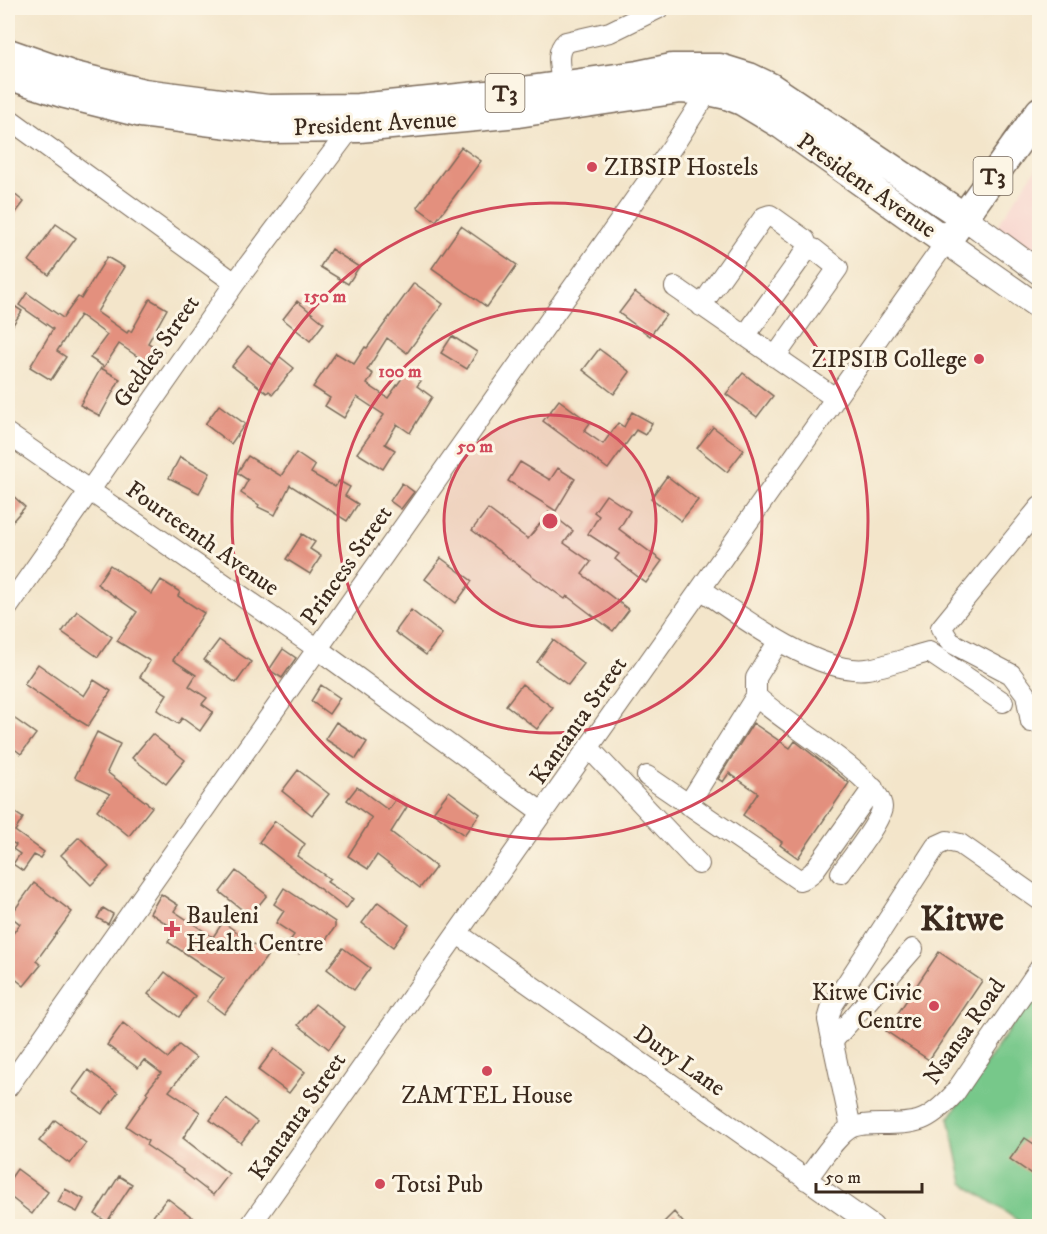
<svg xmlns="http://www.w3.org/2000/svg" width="1047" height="1234" font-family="'IM FELL DW Pica',serif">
<rect width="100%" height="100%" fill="#fcf5e5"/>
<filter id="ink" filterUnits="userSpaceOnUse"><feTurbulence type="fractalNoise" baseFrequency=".0167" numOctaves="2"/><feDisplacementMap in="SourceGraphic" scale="12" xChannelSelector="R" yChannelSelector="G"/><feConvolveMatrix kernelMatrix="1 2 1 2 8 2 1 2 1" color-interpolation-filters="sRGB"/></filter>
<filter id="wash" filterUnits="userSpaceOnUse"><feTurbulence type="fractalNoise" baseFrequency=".008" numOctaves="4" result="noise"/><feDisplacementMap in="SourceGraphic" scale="24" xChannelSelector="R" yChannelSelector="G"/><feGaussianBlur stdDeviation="1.35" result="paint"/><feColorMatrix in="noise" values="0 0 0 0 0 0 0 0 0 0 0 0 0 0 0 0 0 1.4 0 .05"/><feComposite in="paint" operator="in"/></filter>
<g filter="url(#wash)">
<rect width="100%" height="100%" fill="#f3e5ca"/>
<path fill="#f7d0cb" d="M1039,164V259L995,229Z"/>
<path fill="#77c88a" stroke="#597954" stroke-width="1.5" d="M1039,986V1226H1026L963,1183L949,1118Z"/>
<g id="blocks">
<path fill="#e3907e" d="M461,147L481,161L436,221L417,207Z
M8,189L24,202L8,223Z
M56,224L76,238L49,275L29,261Z
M461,226L517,265L487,307L432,268Z
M331,249L359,267L348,284L320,267Z
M107,257L124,267L97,312L127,333L129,330L131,332L150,299L167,309L148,343L163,352L153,367L119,344L104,367L90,358L107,335L80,315L57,351L66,357L51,380L30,367L53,329L19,305L27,293L63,318L78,297L81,299Z
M414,283L443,304L407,353L387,338L367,370L373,374L367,384L388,398L407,371L421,381L417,386L432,397L410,433L397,424L385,444L395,450L383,469L357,453L384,415L357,397L344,418L325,406L330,398L313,387L336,353L354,364L365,347L367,348Z
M635,292L666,315L650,336L619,313Z
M297,301L324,323L310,341L283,319Z
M8,302L22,311L8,332Z
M452,336L477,352L467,369L441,353Z
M248,346L273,365L279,356L294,368L273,394L269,391L267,393L232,366Z
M599,349L630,372L614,394L583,370Z
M101,368L120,379L100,416L80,405Z
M743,373L773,396L757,417L726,394Z
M559,400L590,423L584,431L603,444L618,423L624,427L632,412L652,423L645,435L636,430L608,469L543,421Z
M219,405L245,424L231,444L205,424Z
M713,427L744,450L727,472L697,448Z
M296,453L315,466L311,473L335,487L339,481L350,487L345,496L358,504L347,521L290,485L275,515L258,507L259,505L241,493L248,480L237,473L248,456L281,476Z
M180,457L210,473L199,493L169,478Z
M520,462L550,480L558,468L575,479L556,511L508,481Z
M667,476L698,500L681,521L651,498Z
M402,483L414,492L401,509L390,501Z
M8,491L25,507L8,526Z
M606,495L630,511L619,529L662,561L646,583L615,559L619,554L588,534L599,516L594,512Z
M488,509L528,539L549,512L573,531L564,543L591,562L582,574L629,610L613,631L567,596L565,599L531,575L472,530Z
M302,534L315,542L310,549L321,556L310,574L286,559Z
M441,558L472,581L456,603L425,579Z
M110,565L152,594L161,580L180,592L178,596L204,613L173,660L196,675L189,686L207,698L202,704L213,712L200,731L182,718L178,724L157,710L167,694L140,677L150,661L117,641L137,612L97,584Z
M411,610L442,634L426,655L395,632Z
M77,611L112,637L98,657L62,632Z
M219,640L251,662L236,683L204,660Z
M553,640L584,664L568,685L537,662Z
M283,649L296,658L282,678L269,670Z
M38,664L84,696L94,680L111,691L88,726L60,709L24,684Z
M522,684L553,708L537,729L506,705Z
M321,685L340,698L329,714L311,701Z
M8,714L36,734L21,754L8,744Z
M336,722L367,742L356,759L325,739Z
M753,723L790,748L795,741L849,783L798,858L780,845L782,842L743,815L758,793L729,773L723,782L718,779Z
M97,732L120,744L107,772L152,807L129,836L97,810L110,794L75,777Z
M152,734L185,760L166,784L132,758Z
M298,770L329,794L312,815L282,791Z
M357,787L388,810L396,799L407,807L391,832L436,867L420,888L377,855L368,869L348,856L372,818L347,800Z
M449,791L480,814L464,835L433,812Z
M8,808L23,818L15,831L44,852L40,858L34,855L23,871L13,864L20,854L13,849L16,845L10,841L8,844Z
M275,821L305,844L297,856L330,879L327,882L353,899L346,909L259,842Z
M79,837L109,867L91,885L61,855Z
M236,871L267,895L250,916L220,892Z
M34,883L72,912L36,961L41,965L24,986L8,973V940L20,924L10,916Z
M284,888L335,922V927L320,948L308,941L299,954L287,945L294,935L276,923L284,911L274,904Z
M161,894L178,905L174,911L213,937L223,922L268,955L224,1014L207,1001L224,979L168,942L176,930L150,913Z
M378,902L409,925L393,947L362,923Z
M103,908L113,914L108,924L97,918Z
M343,948L370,968L354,990L327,969Z
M939,952L982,981L929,1060L886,1031Z
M165,972L195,996L179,1017L148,994Z
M315,1004L345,1027L329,1049L298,1025Z
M123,1023L168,1058L179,1045L196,1058L169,1091L200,1112L183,1138L229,1174L213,1195L182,1171L183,1170L146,1145L148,1141L126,1126L148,1094L146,1092L161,1073L144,1060L138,1068L107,1045Z
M274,1049L305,1072L289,1093L258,1070Z
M88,1070L118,1093L102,1114L72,1092Z
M226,1098L257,1122L241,1143L210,1120Z
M55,1120L86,1143L70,1164L39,1141Z
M1025,1138L1040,1148V1180L1010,1159Z
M17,1169L48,1192L32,1214L8,1195V1182Z
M119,1176L132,1184L107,1222L95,1214Z
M65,1189L84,1199L77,1212L58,1202Z
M167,1198L205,1227H161L151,1219Z
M674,1212L687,1227H659Z"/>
</g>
</g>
<g filter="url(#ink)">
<use href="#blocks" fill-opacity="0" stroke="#7b6b5a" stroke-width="1.5"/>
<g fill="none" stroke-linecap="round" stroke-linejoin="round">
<defs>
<path id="minor" d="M562,85C561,71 554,52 566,42L610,32L659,8
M8,118L235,283
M675,287L835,398
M701,306L764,217L770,215L805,240L808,248L814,249L838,268L775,357
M745,336L808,248
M8,434L318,649L543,813
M701,589C741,617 818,675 867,669C888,666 909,657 929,652L1003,702
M8,607L235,283L351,128
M778,642L756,678V696C779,720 881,778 882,807C882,820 850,860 841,873
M1031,722L1026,694L1011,674L950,642L941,628L1040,507
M589,748L699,864
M647,776L799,880L805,878L813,872L873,788
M688,805L756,696
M458,934L873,1226
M832,1042L913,949
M8,1087L677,140L714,82
M851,1128L828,1020L832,1006L936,846L947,841L960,844L1040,900
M806,1180C818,1165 836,1135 852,1127C861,1124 871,1124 880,1124C918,1124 928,1122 954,1094L1040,968
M250,1226L946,242"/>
<path id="major" d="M964,217L1040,273
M946,242L1040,308"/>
<path id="highway" d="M8,53L71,75L144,93L268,109L358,108L439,100L515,92L638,75L672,68H720L749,77L770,87L964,217
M8,75L65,94L141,113L267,129L359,128L518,113L680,89L709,91L727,95L742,101L782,125L946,242L1040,111"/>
</defs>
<use href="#minor" stroke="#7b6b5a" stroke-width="22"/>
<use href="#major" stroke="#7b6b5a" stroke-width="26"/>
<use href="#highway" stroke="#7b6b5a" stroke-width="31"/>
<use href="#minor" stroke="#fff" stroke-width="20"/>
<use href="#major" stroke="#fff" stroke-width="24"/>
<use href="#highway" stroke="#fff" stroke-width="28"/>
</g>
</g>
<circle cx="550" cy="521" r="106" fill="#d1495b" fill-opacity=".12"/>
<g fill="none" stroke="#d1495b" stroke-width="3">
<circle cx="550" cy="521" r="106"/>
<circle cx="550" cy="521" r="212"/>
<circle cx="550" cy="521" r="318"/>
</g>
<g fill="#d1495b" stroke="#fcf5e5" stroke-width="2">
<circle cx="592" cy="167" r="6"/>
<circle cx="979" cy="359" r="6"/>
<path d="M169 920h6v6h6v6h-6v6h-6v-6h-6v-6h6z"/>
<circle cx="934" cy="1006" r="6"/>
<circle cx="487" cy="1071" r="6"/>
<circle cx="380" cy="1184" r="6"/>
</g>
<g text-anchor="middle" stroke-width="6" stroke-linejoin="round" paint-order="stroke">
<g fill="#fcf5e5" stroke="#75675a" stroke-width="1.5">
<rect x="485.5" y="74" width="39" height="38" rx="4.5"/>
<rect x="973.5" y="157" width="39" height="38" rx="4.5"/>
</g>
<g font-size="22" font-weight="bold" fill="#3b2a1e">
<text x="505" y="101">T3</text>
<text x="993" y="184">T3</text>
</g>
<g font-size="24" fill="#3b2a1e" stroke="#fcf5e5">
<text transform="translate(375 123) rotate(-3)" y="8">President Avenue</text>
<text transform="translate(867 185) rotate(35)" y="8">President Avenue</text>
<text transform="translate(156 351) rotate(-55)" y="8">Geddes Street</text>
<text transform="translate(203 538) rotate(35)" y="8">Fourteenth Avenue</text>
<text transform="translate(346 565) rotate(-55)" y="8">Princess Street</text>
<text transform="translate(578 720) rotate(-55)" y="8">Kantanta Street</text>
<text transform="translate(964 1031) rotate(-55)" y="8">Nsansa Road</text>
<text transform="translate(680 1060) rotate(35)" y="8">Dury Lane</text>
<text transform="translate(297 1116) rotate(-55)" y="8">Kantanta Street</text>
</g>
<g font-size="24" fill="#3b2a1e" stroke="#fcf5e5" text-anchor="start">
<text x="604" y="175">ZIBSIP Hostels</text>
<text x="967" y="367" text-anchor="end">ZIPSIB College</text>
<text x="186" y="923">Bauleni<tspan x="186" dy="28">Health Centre</tspan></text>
<text x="922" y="1000" text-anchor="end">Kitwe Civic<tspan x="922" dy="28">Centre</tspan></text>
<text x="487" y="1103" text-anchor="middle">ZAMTEL House</text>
<text x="392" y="1192">Totsi Pub</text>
</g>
<g font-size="36" font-weight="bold" fill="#3b2a1e" stroke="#fcf5e5">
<text x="962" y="930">Kitwe</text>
</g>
</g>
<circle cx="550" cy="521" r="9" fill="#d1495b" stroke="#fcf5e5" stroke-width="3"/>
<g font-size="18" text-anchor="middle" font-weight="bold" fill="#d1495b" stroke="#fcf5e5" stroke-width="6" stroke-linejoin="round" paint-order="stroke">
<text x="325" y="302">150 m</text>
<text x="400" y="377">100 m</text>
<text x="475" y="452">50 m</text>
</g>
<rect width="1047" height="1234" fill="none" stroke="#fcf5e5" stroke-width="30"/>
<path d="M816 1183v9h106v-9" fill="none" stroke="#3b2a1e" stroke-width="3"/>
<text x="825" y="1183" font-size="18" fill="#3b2a1e" stroke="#fcf5e5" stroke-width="4.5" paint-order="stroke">50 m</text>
</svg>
